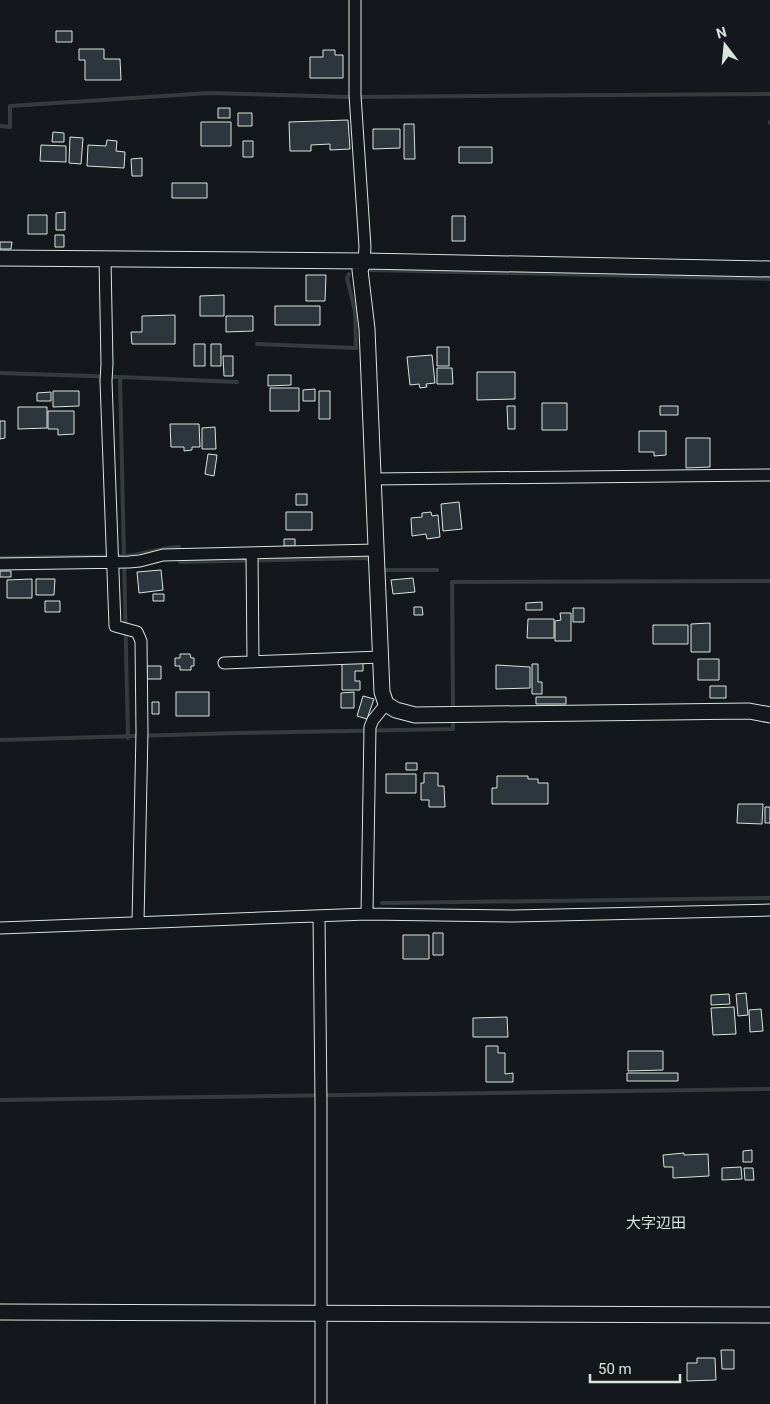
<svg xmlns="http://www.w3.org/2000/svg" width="770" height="1404" font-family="Roboto,'Noto Sans JP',sans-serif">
<rect width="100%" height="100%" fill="#14181c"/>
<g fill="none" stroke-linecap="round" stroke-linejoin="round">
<path stroke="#363b3e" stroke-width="4" d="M770,122V123
M0,126L10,127V106L209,93L349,97L770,94
M370,270L770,279
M257,344L356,348L355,311L347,278L349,274
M0,373L120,377L128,738
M120,377L237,382
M0,558L125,556C143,554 160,548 179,547L180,562L366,558L372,561
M380,566L386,570H437
M453,710L452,582L770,581
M0,740L236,733L453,729V717
M382,903L770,898
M0,1100L770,1089"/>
</g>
<path fill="#2c363c" stroke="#d8e6dc" d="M56,31H72V42H56Z
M79,49H104V59H120L121,80H85V60H79Z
M323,50H335V55H343V78H310V57H323Z
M218,108H230V118H218Z
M238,113H252V126H238Z
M348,120L350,149L330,150V144L311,145V151H290L289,122Z
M201,122H231V146H201Z
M404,124H414L415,159H404Z
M373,129H400V148L373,149Z
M53,132L64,133V142H52Z
M70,137L83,138L81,164L69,163Z
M107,140L117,141L116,151L125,152L124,168L87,166L88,145L106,146Z
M243,141H253V157H243Z
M41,145L66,146V162L40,161Z
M459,147H492V163H459Z
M142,158V176H132L131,159Z
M172,183H207V198H172Z
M65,212V230H56V213Z
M28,215H47V234H28Z
M452,216H465V241H452Z
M55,235H64V247H55Z
M0,242H12L11,249H0Z
M306,275H326L325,301H306Z
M224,295V316H200V296Z
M275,306H320V325H275Z
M175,315V344H132L131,332H142V316Z
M226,316H253V331L226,332Z
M194,344H205V366H194Z
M211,344H221V366H211Z
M437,347H449V366H437Z
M432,355L435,383L426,384L427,387L420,388L419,384L410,385L407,357Z
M223,356H233V376H224Z
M437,368H452L453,384H437Z
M477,372H515V399L477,400Z
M268,375H291V385L268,386Z
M270,388H299V411H270Z
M315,389V401H303V390Z
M53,391H79V406L53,407Z
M319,391H330V419H319Z
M51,392V401H37V393Z
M542,403H567V430H542Z
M507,406H515V429H508Z
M660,406H678V415H660Z
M18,407H47V428L18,429Z
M48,411H74V434L58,435V429H48Z
M0,421H5V438L0,439Z
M170,424H199L200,447H192V450L184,451V447H171Z
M215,427L216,449H202V428Z
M639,431H666V455L654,456V452H639Z
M686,438H710V467L686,468Z
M208,454L217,455L214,476L205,474Z
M296,494H307V505H296Z
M459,502L462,529L443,531L441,504Z
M286,512H312V530H286Z
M431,512L432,516L438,515L440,537L427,539L426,534L412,536L411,518L422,517V513Z
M284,539H295V546H284Z
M161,570L163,590L139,593L137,572Z
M0,571H11V577H0Z
M413,578L415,592L393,594L391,580Z
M32,579V598H7V580Z
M36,579H55L54,595H36Z
M153,594H164V601H153Z
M45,601H60V612H45Z
M542,602V610H526V603Z
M414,607H422L423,615H414Z
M573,608H584V622H573Z
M560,613H571V641H555V621L561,620Z
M528,619H554V638H527Z
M710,623V652H691V624Z
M653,625H688V644H653Z
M180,654H190L191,658H194V666H191V670H180V666H175V658H180Z
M698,659H719V680H698Z
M342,662H363V671H355V681H360V690H342Z
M532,664H538V682H542V694H532Z
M496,665L530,667V688L496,689Z
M147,666H161V679H147Z
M710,686H726V698H710Z
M176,692H209V716H176Z
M354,692V708H341V693Z
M363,696L374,699L367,719L357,716Z
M536,697H566V704H536Z
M152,702H159V714H152Z
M406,763H417V770H406Z
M424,773H438V786H444L445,807H429V800H421V783H424Z
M386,774H416V793H386Z
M497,776H528V779H538V783H548V804H492V788H497Z
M738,804H763L762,824L737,823Z
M765,807H770V823H765Z
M433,933H443V955H433Z
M403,935H429V959H403Z
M746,993L748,1015L738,1016L736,994Z
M729,994L730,1004L711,1005V995Z
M734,1007L736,1034L713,1035L711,1008Z
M761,1009L763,1031L750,1032L749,1010Z
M507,1017L508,1037H473V1018Z
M486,1046H498V1053H505V1074L513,1073V1082H486Z
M628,1051H663V1070L628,1071Z
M627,1073H678V1081H627Z
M752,1150V1162H743V1151Z
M684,1153V1155L708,1154L709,1176L673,1178V1167H664L663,1155Z
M741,1167L742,1179L722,1180V1168Z
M744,1168H753L754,1180H745Z
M721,1350H734V1369H722Z
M697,1358H715L716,1380L687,1381V1363H697Z"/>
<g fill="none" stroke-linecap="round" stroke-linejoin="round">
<defs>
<path id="street" d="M355,0V95L365,247L364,261
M105,259L107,364L106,381L115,626L137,632L141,641L142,732L138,922
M373,479L770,475
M252,553L253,662
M0,564L129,562L140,561L163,555L376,550
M224,663L381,657
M367,914L370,727L373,720L386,704
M319,916L321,1102V1404
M0,928L367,914L514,916L770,910"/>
<path id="secondary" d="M0,258L364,261L770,269
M364,261L360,270L367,329L382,692L386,704L396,710L415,715L749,711L770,715
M0,1312L770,1315"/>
</defs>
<use href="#street" stroke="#d8e6dc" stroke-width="13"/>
<use href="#secondary" stroke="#d8e6dc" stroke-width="17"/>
<use href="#street" stroke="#14181c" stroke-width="11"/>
<use href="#secondary" stroke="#14181c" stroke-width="15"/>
</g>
<g text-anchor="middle" stroke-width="4" stroke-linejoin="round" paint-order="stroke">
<g font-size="15" fill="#d8e6dc" stroke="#14181c">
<text x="656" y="1228">大字辺田</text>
</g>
</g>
<g transform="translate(725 45) rotate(344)" stroke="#14181c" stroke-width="4" paint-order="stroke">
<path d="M0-4L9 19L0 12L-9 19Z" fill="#d8e6dc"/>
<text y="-8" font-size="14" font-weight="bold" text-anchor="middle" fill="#d8e6dc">N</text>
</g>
<path d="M590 1374v8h90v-8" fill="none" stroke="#d8e6dc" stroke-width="2.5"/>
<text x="598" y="1374" font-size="15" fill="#d8e6dc" stroke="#14181c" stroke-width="4" paint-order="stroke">50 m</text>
</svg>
